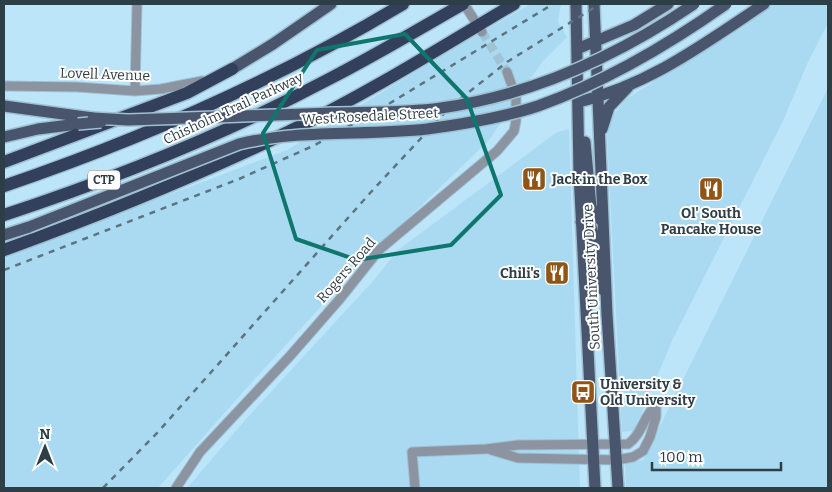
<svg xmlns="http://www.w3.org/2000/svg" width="832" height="492" font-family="Bitter,serif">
<rect width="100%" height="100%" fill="#bde5f9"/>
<path fill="#aadaf2" d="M531,4H561L558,22L567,37L542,62L489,140L346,279L244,391L158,488H4V255L144,204L287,150L448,52Z
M772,4H828V23L808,62L783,121L672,341L634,431L622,432L607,136L612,117L626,99L742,28Z
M828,88V488H626L625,463L643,460Z
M569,129L580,488H187L246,419L373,281L398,250L557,132Z"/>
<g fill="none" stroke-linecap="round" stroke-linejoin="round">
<path stroke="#a0c4d5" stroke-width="9" stroke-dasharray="9 4.5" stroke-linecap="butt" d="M482,32L507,72"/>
<defs>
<path id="minor" d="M464,4L482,32
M4,86L77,87L135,91L161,89L202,81
M135,91L137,4
M491,450L518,458L617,460L633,457L643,451L650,437L656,417V405
M176,488L200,452L290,356L339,300L379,250L497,151L514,131L516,121V97L507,72
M415,488L412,452L486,449L518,445L628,444C642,435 643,416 656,405"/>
<path id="major" d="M576,4L579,173L595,488
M594,4L607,315L618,488
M577,49L634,25L668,4
M232,69L273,44L331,4
M578,102C649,85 704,44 764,4
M4,106L93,118
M602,129L609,107L628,87
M4,137L38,129L78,124
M585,142L591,207L595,214L603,222
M581,222H588C598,231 592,272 603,290
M4,235L29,227"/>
<path id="highway" d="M4,162L187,93L232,69
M4,186C142,139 278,79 403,4
M4,215C116,178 226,134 331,78C376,55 419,29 463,4
M4,250C101,215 197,176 290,131C367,94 440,48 514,4"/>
</defs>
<use href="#minor" stroke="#9ec0d2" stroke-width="11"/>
<use href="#major" stroke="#9ec0d2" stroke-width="14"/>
<use href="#highway" stroke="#9ec0d2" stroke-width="15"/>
<use href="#minor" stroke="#8c93a1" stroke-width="9"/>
<use href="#major" stroke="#49556d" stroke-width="11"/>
<use href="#highway" stroke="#32405b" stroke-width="12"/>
<path stroke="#5d7480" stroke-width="2.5" stroke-dasharray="6 6" stroke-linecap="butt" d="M4,270L239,179L313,146L382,108L553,4
M103,488L158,432L371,192L450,107L507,62L600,4"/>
<defs>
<path id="major-bridge" d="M93,118L128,120C196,118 264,115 332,113C368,112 406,113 441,108C532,95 619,55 694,4
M78,124L101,122
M29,227L239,144C301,129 364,136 427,129C464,124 502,118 538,106C605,82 668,45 726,4"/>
</defs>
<use href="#major-bridge" stroke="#9ec0d2" stroke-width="14" stroke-linecap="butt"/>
<use href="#major-bridge" stroke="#49556d" stroke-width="11"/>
</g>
<path fill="none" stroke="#0f766e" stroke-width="4" stroke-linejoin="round" d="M405,34L467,99L501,195L451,245L357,260L296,239L263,133L317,50Z"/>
<defs>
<symbol id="restaurant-square" viewBox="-11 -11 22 22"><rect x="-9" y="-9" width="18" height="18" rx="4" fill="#905415" stroke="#fff"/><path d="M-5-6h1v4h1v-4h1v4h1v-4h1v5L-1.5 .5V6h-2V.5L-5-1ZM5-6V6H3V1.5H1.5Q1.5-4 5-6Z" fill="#fff"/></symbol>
<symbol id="bus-square" viewBox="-11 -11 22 22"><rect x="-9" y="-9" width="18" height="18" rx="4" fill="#905415" stroke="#fff"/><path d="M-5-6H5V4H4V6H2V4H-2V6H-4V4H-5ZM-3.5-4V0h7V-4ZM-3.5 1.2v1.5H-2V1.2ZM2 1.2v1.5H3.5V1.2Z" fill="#fff"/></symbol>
</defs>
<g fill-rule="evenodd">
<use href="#restaurant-square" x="520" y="165" width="28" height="28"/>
<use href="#restaurant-square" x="697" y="175" width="28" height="28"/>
<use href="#restaurant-square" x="543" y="259" width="28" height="28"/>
<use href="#bus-square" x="569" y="378" width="28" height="28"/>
</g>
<g text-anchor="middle" stroke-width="4" stroke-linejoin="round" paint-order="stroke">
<rect fill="#fff" stroke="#6d787e" stroke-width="1" x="88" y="170.5" width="32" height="19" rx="4"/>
<g font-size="12" font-weight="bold" fill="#2e3e46">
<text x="104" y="184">CTP</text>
</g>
<g font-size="14" fill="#2e3e46" stroke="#fff">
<text transform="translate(105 74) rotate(2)" y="5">Lovell Avenue</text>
<text transform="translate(233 108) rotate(-25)" y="5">Chisholm Trail Parkway</text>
<text transform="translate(370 116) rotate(-3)" y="5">West Rosedale Street</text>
<text transform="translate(346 270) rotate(-49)" y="5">Rogers Road</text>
<text transform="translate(591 277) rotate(-93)" y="5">South University Drive</text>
</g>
<g font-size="14" font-weight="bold" fill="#2e3e46" stroke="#fff" text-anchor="start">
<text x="552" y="184">Jack in the Box</text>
<text x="711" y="218" text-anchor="middle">Ol' South<tspan x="711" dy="16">Pancake House</tspan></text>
<text x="540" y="278" text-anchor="end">Chili's</text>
<text x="600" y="389">University &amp;<tspan x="600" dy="16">Old University</tspan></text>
</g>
</g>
<rect width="832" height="492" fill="none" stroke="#2e3e46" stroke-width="10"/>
<g transform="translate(45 447)" stroke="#ffffff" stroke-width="4" paint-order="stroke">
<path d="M0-4L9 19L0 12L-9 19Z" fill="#2e3e46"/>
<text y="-8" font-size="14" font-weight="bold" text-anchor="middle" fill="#2e3e46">N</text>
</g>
<path d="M652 462v8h129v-8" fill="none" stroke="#2e3e46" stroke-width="2.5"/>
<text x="660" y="462" font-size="15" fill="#2e3e46" stroke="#ffffff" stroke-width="4" paint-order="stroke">100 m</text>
</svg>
